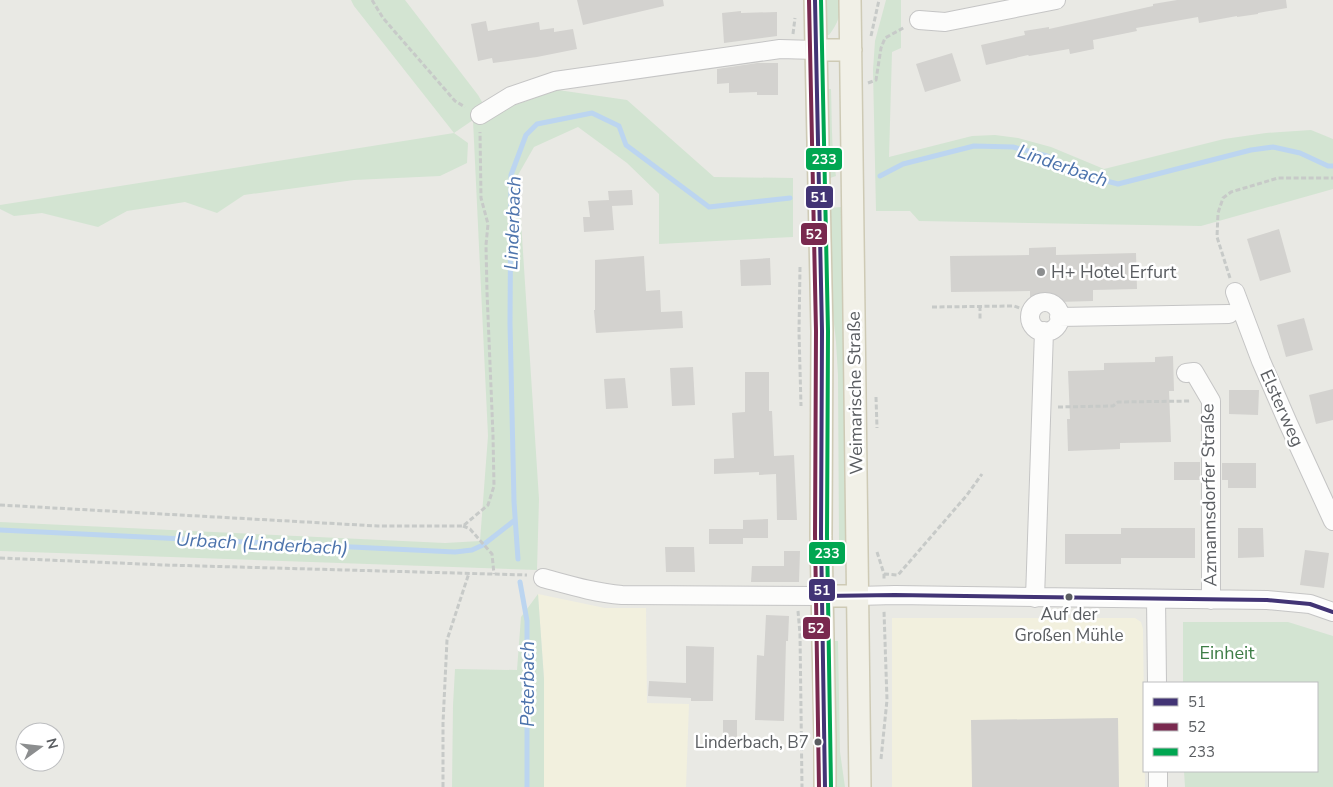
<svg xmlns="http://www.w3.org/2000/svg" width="1333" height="787" font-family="'Nunito Sans',sans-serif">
<rect width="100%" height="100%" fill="#e9e9e4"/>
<path fill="#f2f0de" d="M538,594L605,608H646L647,703L689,704L686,787H544V679Z
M892,618H1135L1141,622L1143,629L1145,787H892Z"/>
<path fill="#d3e4d2" d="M351,0H405L478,95L489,114L558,90L627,100L714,177L793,178V237L659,244V194L627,163L578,127L534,147L518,175L539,499L537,570L0,551V522L445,543L480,541L488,436L473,120L454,133L468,143L467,163L440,176L354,180L244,195L217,213L185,202L127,211L98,227L42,213L14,216L0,209V205L454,133L354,6Z
M826,0H840C840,16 839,22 829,35H826Z
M886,0H901V48L892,52L889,157L972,136L995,135L1018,138L1051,147L1104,169L1224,139L1266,133L1311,130L1333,139V189L1201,226L919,221L910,211H876L873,70L875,41Z
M826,89H831C832,118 831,147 836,176L827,179Z
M842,207L846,540H839L838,375L836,342L832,305L827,208Z
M538,594L544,679V787H452L453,705L455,669L517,670L521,617Z
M1183,622H1288L1333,636V787H1185L1184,771H1317V683H1183Z
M832,641H838L840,752L845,787H834Z"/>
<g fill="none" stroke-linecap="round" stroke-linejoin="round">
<path stroke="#bcd5f0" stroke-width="5" d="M880,176L903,164L974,146L1013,147L1047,156L1083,175L1118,184L1251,150L1273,147L1300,153L1328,166H1333
M0,530L455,552L472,550L483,545L515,520
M518,559L514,502L510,323L511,175L526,135L537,124L592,113L619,126L626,145L709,207L790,198
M520,582L527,621V787"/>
</g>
<path fill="#d3d2cf" d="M577,0H663L664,6L583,25Z
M1177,0H1286L1287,8L1258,13V14L1237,17V16L1199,23L1198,17L1136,28L1137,31L1093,40L1094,49L1070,54L1069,49L1029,56L1028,55L986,65L981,45L1025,35L1024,31L1049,27V29L1153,6V4Z
M741,11V13L777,12V36L724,43L722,13Z
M486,21L488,31L539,22L540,30L554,28V32L573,29L577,49L537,57L493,63L492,58L478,61L471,24Z
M952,53L961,81L925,92L916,64Z
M757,63H778V95H757V92L729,93V83L717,84V69Z
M632,190L633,205L612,206L614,230L584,232L583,217H590L588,201L609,200L608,191Z
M1279,229L1291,272L1260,281L1247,239Z
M1056,247V255L1136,253L1137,289L1093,290V301L1057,302V296L1030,297V291L951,292L950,256L1029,255V248Z
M644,256L646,291L660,290L661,312L682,311L683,328L596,333L594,310H595V260Z
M770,258L771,285L741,286L740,260Z
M1304,318L1313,350L1286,357L1277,325Z
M1173,356L1174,391H1169L1171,442L1120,443V449L1068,451L1067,419H1070L1068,371L1104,370V363L1155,362V357Z
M693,367L695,405L672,406L670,368Z
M745,372H769V411H772L774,456L794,455L797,520H777L776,474L759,475V472L714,474V459L734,458L732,413L745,412Z
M625,378L628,408L606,409L604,379Z
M1333,389V420L1316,424L1309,395Z
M1229,390H1259L1258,415L1229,414Z
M1174,462H1200V480H1174Z
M1222,463H1256V488H1228V480H1222Z
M768,519V538H743V520Z
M1121,528H1195V558H1121V564H1065V534H1121Z
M1238,528H1263L1264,557L1238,558Z
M709,529H743V544H709Z
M665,547H694L695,572H666Z
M1305,550L1329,553L1324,588L1300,585Z
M784,551H800L799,582H751L752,566H784Z
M766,615L789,616L788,641H786L784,721L755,720L757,655L764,656Z
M686,646L714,647L713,701H691V698L648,696L649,681L686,683Z
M1118,718L1119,787H972L971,720Z
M723,720H737V738H723Z"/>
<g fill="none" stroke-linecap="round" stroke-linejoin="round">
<defs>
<path id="minor" d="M919,20L945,22L1056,0
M480,115L511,96L555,81L780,49L816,50
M1235,292L1261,361L1288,423L1333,521
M1030 317a15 15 0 1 1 30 0a15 15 0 1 1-30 0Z
M1059,317L1229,314
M1186,373L1194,372L1211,401V600
M543,578C569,585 595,593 622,595L822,596
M857,596L895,595L1267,600L1310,604L1333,612
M1035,598L1044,331
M1156,599L1157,683
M1158,771V787"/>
<path id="major" d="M815,0L822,331L821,536L825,740V787
M850,0L860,787
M816,50H851
M822,596H857"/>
</defs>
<use href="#minor" stroke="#c5c5c5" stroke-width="20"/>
<use href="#major" stroke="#cecab5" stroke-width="24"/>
<path stroke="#c7cac8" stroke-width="3" stroke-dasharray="5 2.5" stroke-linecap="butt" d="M372,0L383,18L455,101L465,107
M793,34L795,18
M871,36L879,0
M868,83L876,80L881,48L885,38L905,27
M800,267L799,332L801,406
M1230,278L1217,237L1218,213L1223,198L1231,192L1278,178H1333
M1044,297V302
M980,306V321
M932,307L1014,306L1031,312
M876,397L877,428
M1058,407L1113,406L1118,402L1191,401
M0,505L378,526H463L488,505L494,486L493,435L487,292L486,245L488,224L481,198L480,132
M463,526L470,529L492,554L494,574
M877,552L884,574V579
M0,558L165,565L527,575
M884,574L898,575L967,495L982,474
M798,611L800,634L802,787
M881,759L887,700L884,611
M443,787V723L447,640L469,573"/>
<use href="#minor" stroke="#fcfcfb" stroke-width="18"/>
<use href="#major" stroke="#f1f0e7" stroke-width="21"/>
<defs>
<path id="bus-1" d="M815,0L822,331L821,536L825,787
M822,596L895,595L1267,600L1310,604L1333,612"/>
<path id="bus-2" d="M809,0L816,331L815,536L819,787"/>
<path id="bus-3" d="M821,0L828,331L827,536L831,787"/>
</defs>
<use href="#bus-1" stroke="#fff" stroke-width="8"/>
<use href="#bus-2" stroke="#fff" stroke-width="8"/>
<use href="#bus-3" stroke="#fff" stroke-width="8"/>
<use href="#bus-1" stroke="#423475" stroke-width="4"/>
<use href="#bus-2" stroke="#79294f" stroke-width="4"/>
<use href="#bus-3" stroke="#00a651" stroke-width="4"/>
</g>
<circle fill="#8c8e8f" stroke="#fff" stroke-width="2" cx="1041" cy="272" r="5"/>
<g fill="#5a5d61" stroke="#fff" stroke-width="2">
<circle cx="1069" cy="597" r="4.5"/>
<circle cx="818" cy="742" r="4.5"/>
</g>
<g text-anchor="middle" stroke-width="5" stroke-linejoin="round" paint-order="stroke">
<g font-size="17" fill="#5a5d61" stroke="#fff">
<text x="1069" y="620">Auf der<tspan x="1069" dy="21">Großen Mühle</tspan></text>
<text x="809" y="748" text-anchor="end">Linderbach, B7</text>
</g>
<g font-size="18" fill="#5a5d61" stroke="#fff" text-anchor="start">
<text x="1051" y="278">H+ Hotel Erfurt</text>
</g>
<g font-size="18" fill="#5a5d61" stroke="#fff">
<text transform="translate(855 393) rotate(-91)" y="6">Weimarische Straße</text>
<text transform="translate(1282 408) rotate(66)" y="6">Elsterweg</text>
<text transform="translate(1209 495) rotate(-91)" y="6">Azmannsdorfer Straße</text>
</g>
<g font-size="18" fill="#3e7d46" stroke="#fff">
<text x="1227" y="659">Einheit</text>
</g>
<g font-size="19" font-style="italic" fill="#4c73ac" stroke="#fff">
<text transform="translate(1063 165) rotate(19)" y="7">Linderbach</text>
<text transform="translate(512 223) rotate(-88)" y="7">Linderbach</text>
<text transform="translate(262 543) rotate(3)" y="7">Urbach (Linderbach)</text>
<text transform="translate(527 684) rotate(-90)" y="7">Peterbach</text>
</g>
</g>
<g stroke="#fff" stroke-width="2">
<rect x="805" y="147" width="38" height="24" rx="5" fill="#00a651"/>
<rect x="805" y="185" width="29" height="24" rx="5" fill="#423475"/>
<rect x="800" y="222" width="28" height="24" rx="5" fill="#79294f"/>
<rect x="808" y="541" width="38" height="24" rx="5" fill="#00a651"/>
<rect x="808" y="578" width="28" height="24" rx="5" fill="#423475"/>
<rect x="802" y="616" width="29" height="24" rx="5" fill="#79294f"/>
</g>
<g font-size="14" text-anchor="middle" font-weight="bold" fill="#fff">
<text x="824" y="164">233</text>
<text x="819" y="202">51</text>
<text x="814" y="239">52</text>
<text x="827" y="558">233</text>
<text x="822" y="595">51</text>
<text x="816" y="633">52</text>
</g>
<rect x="1143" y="682" width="175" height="90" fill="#ffffff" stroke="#bdbec0"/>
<rect x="1153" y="698" width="25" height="8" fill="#423475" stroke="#bdbec0"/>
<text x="1188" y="707" font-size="15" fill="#5a5d61">51</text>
<rect x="1153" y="723" width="25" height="8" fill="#79294f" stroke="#bdbec0"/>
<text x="1188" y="732" font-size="15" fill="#5a5d61">52</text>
<rect x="1153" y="748" width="25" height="8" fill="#00a651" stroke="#bdbec0"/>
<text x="1188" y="757" font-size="15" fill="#5a5d61">233</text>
<g transform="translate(40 747) rotate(75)"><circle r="24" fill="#ffffff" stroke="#bdbec0"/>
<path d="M0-4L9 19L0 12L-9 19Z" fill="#8c8e8f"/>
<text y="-8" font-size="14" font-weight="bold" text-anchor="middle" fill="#5a5d61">N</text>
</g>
</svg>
